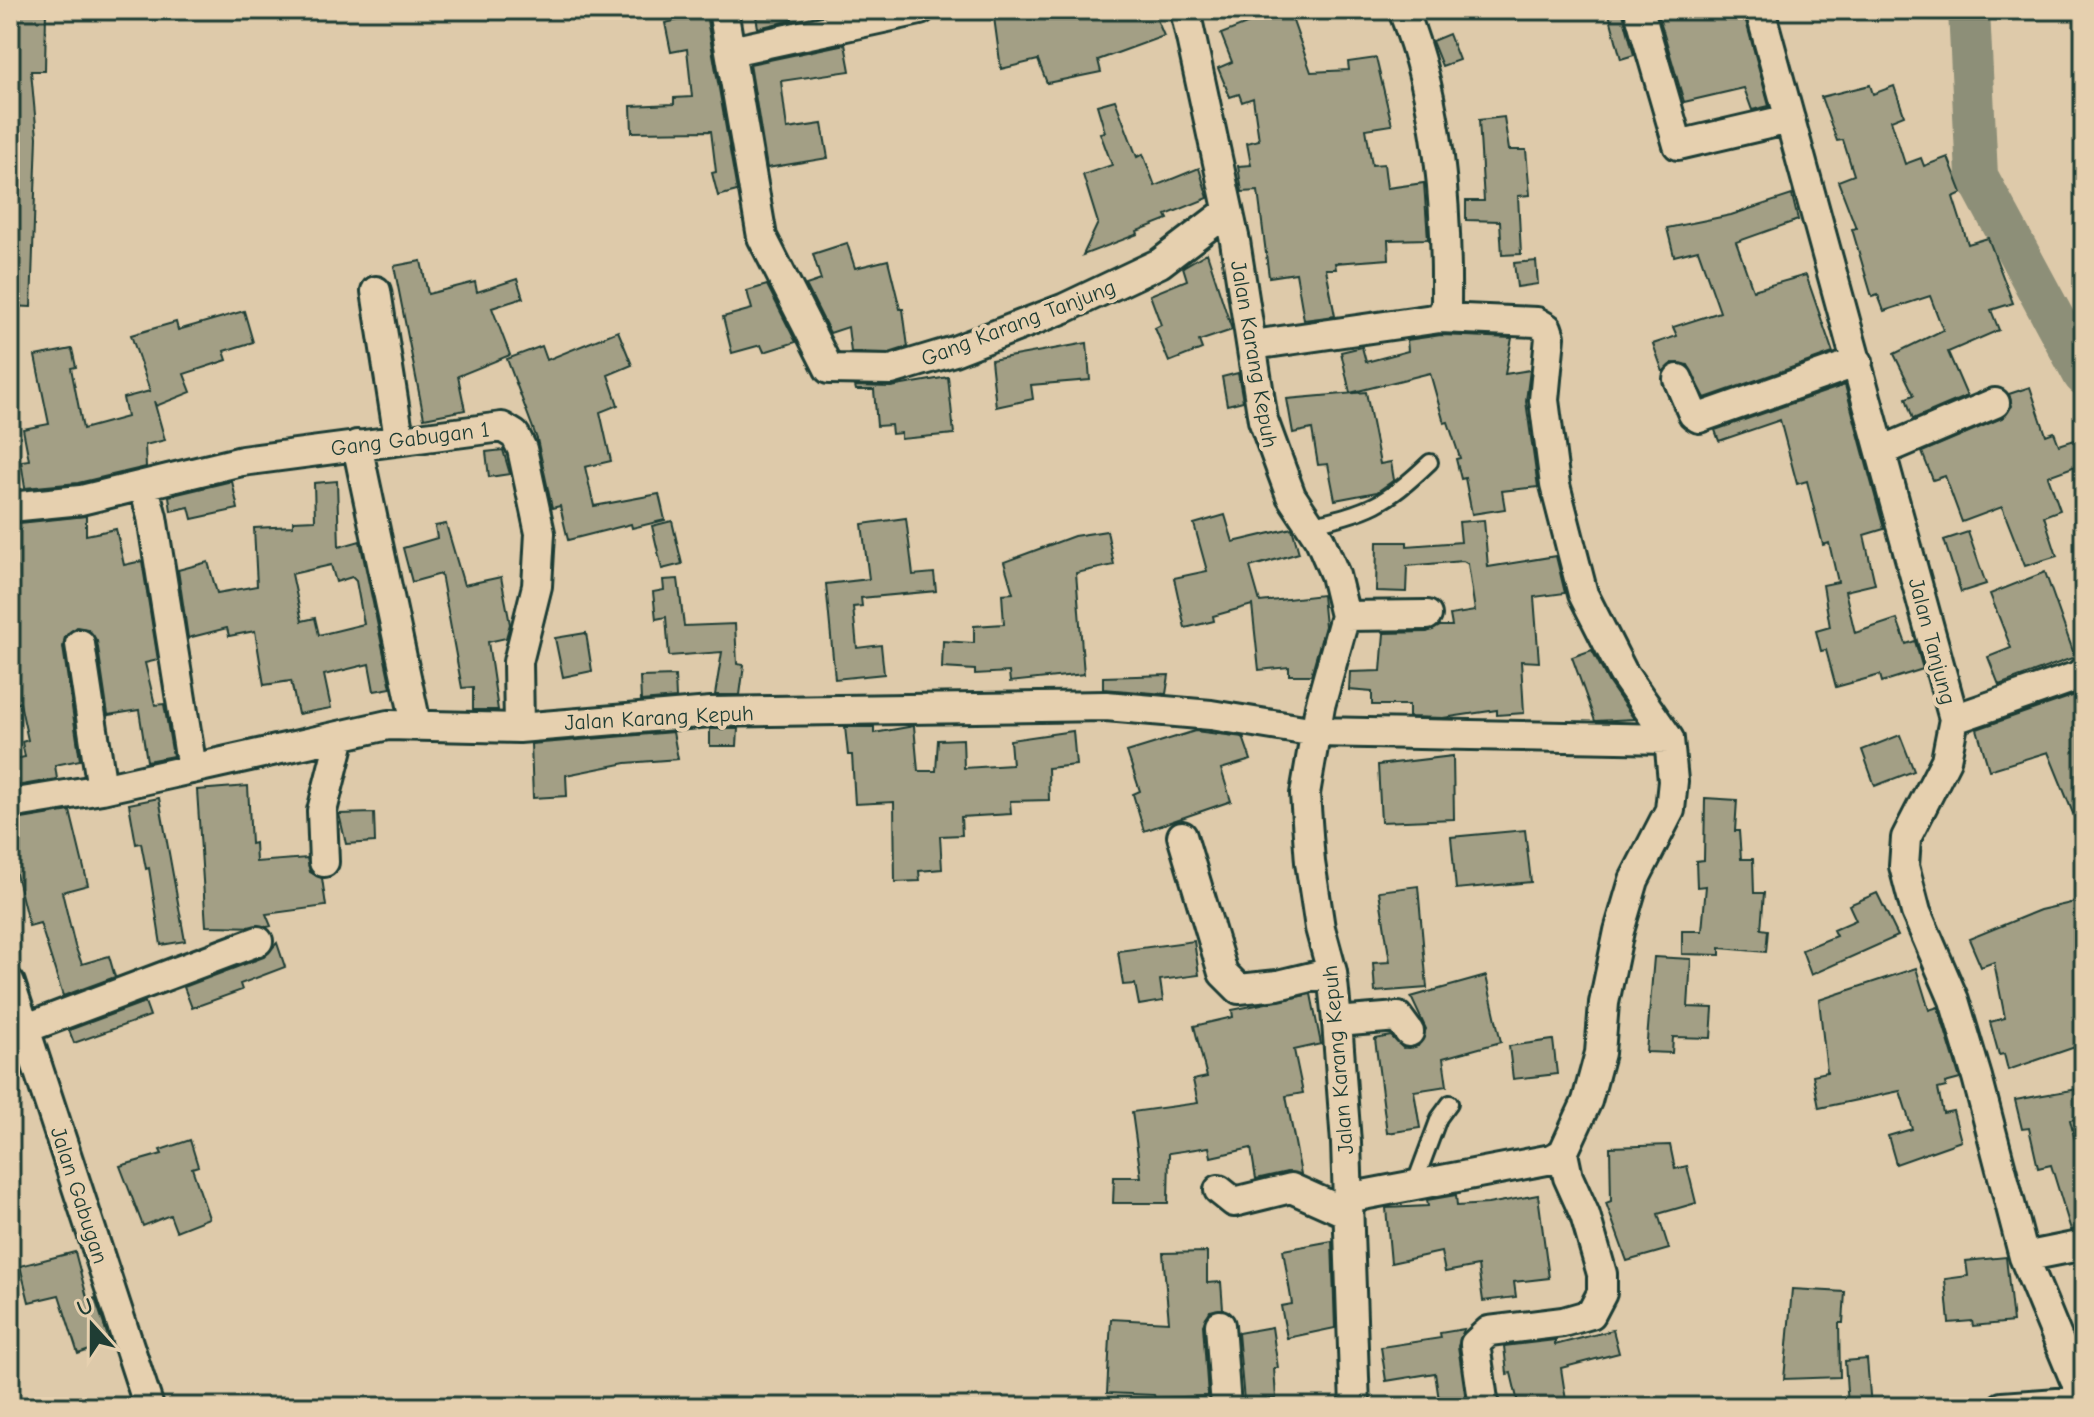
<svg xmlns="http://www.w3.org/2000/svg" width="2094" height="1417" font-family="'Comic Neue',sans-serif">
<rect width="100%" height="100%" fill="#decaaa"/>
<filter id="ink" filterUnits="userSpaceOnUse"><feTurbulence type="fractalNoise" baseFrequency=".0125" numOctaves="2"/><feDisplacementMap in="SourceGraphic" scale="16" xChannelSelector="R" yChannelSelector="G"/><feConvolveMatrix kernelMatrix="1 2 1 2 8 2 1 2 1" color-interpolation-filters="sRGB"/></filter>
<g filter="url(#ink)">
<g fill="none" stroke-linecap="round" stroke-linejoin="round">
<path stroke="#8d8f78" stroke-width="42" d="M1969,10L1977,176L2084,375"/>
</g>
<path fill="#a39f85" stroke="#1f3d34" stroke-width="2" fill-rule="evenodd" d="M10,10H46L45,71H31L37,137L31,307L10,306Z
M755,10H791L792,20L758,28Z
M993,10H1153L1164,36L1098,60L1101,72L1047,83L1038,60L1001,69Z
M1267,10H1289L1311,72L1349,70L1348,62L1376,58L1392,125L1366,129L1372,165L1384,164L1387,188L1424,183L1428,239L1388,240L1389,259L1335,263L1336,269H1326L1335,316L1304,320L1296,273L1269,277L1258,191L1242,192L1238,166L1251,165L1247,143L1259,140L1253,98L1242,102L1239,94L1230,97L1218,68L1232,62L1221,34L1257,20L1255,14Z
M1608,10H1622L1634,55L1621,59Z
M1657,10H1743L1769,106L1752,110L1744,88L1684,102Z
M706,14L737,191L718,196L712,173L716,172L711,131L632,132L631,106L674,104V98L692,97L687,49L671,52L665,23Z
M1449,34L1459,60L1442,66L1432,41Z
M845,44L850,71L781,81L787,129L822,124L828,158L767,168L750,64Z
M1870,85L1873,94L1894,86L1904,115L1891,120L1905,164L1921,158L1924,166L1948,157L1962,193L1953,197L1968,244L1988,238L2013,303L1991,310L1999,330L1948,352L1967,396L1913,419L1906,398L1914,395L1894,354L1943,330L1930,296L1884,311L1878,295L1872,297L1852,229L1856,228L1838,181L1854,175L1843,140L1837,141L1821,97Z
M1115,100L1137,157L1143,154L1155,186L1199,168L1208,198L1166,215L1168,219L1137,231L1138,234L1083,255L1098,223L1083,175L1112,165L1100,133L1105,132L1097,105Z
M1504,117L1509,150H1526L1530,195L1518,196L1521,254L1502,255L1500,221L1466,220V201H1484L1479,120Z
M1792,195L1798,220L1736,242L1753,290L1806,275L1833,353L1705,398L1688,365L1672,363L1663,372L1653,344L1677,336L1673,327L1720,312L1698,250L1674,256L1667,228L1731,215Z
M847,243L855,268L888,260L900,309H903L908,347L889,353L851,352L848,327L830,333L806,285L821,280L813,254Z
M1207,253L1232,330L1199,341L1202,349L1169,362L1155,328L1161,325L1150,295L1187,280L1183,267Z
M421,261L428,294L475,282L477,292L517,279L523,298L492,308L510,355L458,376L465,410L424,418L394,266Z
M1536,261L1538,284L1517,287L1514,263Z
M767,285L796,342L764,352L761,345L732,353L723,317L752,309L747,291Z
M244,311L253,342L224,351L227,360L184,374L191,392L156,406L154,401L165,440L145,445L146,467L78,483L25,488L21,461L29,460L23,429L49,424L35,356L72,349L76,367L71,368L83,429L127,417L123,398L150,391L131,335L176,322L178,330Z
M618,331L632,365L608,375L618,405L600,412L611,461L585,467L594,506L659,494L665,520L632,528L631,524L568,540L560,506L552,508L537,439L507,359L542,346L547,360Z
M1441,335L1512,338L1505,374L1530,370L1526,401L1538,487L1502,491L1505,509L1472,514L1465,478L1461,479L1456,459L1460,458L1448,422L1444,423L1430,373L1350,393L1341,352L1362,347L1366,362L1408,351L1407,340Z
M1087,343L1090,380L1031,385L1033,399L996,407L991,360Z
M1238,373L1243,401L1227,405L1222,377Z
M948,377L954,434L901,439V433L892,434L891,425L877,426L874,390H856L855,386L891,387Z
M1845,385L1884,529L1864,535L1875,584L1845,591L1855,633L1897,619L1906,644L1915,641L1923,669L1882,682L1880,675L1836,687L1826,650L1821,651L1816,631L1830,627L1823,585L1838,582L1829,543L1823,545L1807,481L1797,484L1780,420L1719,441L1715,430Z
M2030,387L2046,435L2054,432L2059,445L2084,437V463L2048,476L2060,510L2044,516L2057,556L2025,566L2002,507L1962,522L1945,476L1933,480L1922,452L2002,418L2012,406L2009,394Z
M1366,392L1380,464L1391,462L1394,480L1377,492L1335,500L1328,464L1318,465L1312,429L1293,433L1287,399Z
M503,450L510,474L489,477L486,452Z
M232,481L238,509L192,519L189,507L171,511L169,496Z
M337,481L339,547L360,541L391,688L374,691L369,664L324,675L331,708L298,714L291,681L264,685L255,631L229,636L227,628L188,638L178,570L208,562L217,593L257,586L254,528L293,526V521L315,520L314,483ZM331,565L336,582L352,577L356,581L364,624L319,635L315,618L302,621L292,574Z
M1225,515L1233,542L1292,528L1299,553L1250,567L1260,602L1322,595L1325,626L1311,675H1289V667L1259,670L1252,605L1213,616L1214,621L1185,628L1174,578L1207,571L1194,524Z
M86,516V535L116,529L124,565L142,561L158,660L145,663L155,705L164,704L173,756L147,761L139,710L108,715L97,641L87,629L77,627L65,637L63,647L80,760L55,765L57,779L10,787V760L25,757L22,742L28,740L20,703L10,704V524Z
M906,518L913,575L934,573L936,591L861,598L862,606L853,607L857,648L881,645L884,674L835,679L826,584L869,579L862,524Z
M1484,520L1488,567L1556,556L1565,593L1534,597L1539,662L1521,661L1524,713L1497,715V710L1443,718L1409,717V705H1372V692L1349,690L1350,672L1381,671L1384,633L1427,632L1440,626H1452L1450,615L1475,611L1468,564L1463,561L1407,566L1406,592L1376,591L1377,542H1407V546L1461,542L1459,522Z
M672,521L682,564L662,569L652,526Z
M446,524L464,585L501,577L510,624L506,638L488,642L498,710H473V687L462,688L441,574L412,582L403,548L437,538L435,526Z
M1107,531L1114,565L1076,573L1084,674L1010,682L1009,672L975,674V670L942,668L943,641L974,643V626L1004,624L1002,594L1013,593L1004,562L1074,536Z
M1968,532L1986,584L1961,592L1944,540Z
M2045,572L2075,657L1999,685L1988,657L2011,648L1990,594Z
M678,579L684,626L735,624L737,664L744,665L740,695H715L722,652L669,656L666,617L656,619L653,592L664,590L663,580Z
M586,633L592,671L563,677L555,638Z
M1592,650L1609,683L1634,719L1595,721L1572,657Z
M1169,675L1166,694L1103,689V677Z
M675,676L676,698L641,701L640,677Z
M2081,693L2084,704L2081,833L2048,752L1989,770L1977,729Z
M914,726L918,771H936L938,740L963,739L964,768L1012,765L1010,740L1073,731L1076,765L1048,768L1049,800L1010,801L1011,814L961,817L962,835L940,836L942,869L919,871L920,881L895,882L894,802L855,804L852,755H848L845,727H874V733Z
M710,729H738L737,746H710Z
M1195,731L1243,737L1251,760L1221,769L1231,801L1144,831L1133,794L1140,791L1127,752Z
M673,732L678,759L626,763L566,775L567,796L533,798L531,744Z
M1900,735L1914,771L1875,786L1862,750Z
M1453,756L1454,819L1381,822L1378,765Z
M248,786L251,844L255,843L256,862L307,858L310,872L322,878L326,906L266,914L271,926L267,927L206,926L197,790Z
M159,798L185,941L161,945L149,868L146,869L141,843L136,844L129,804Z
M1705,798L1737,800L1735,831H1739L1741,859H1753L1754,893H1764L1761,929L1768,930L1766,952L1720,948V955L1682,954V931H1702L1706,886L1697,887L1696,861L1704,860Z
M70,811L88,885L62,892L75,946L82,964L109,956L115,977L63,996L40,923L29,926L10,850V821Z
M374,813L375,842L346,844L339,814Z
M1525,830L1531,882L1456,889L1451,837Z
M1418,886L1427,988L1375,992L1373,963L1390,962L1379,891Z
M1877,893L1898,936L1811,975L1802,950L1836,936L1833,930L1856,920L1849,905Z
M2084,900V1044L2008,1070L2004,1054L1999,1055L1990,1022L2005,1018L1994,962L1981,967L1969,939L2040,910Z
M1194,941L1199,975L1160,980L1163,1001L1139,1005L1135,984L1123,985L1118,951Z
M277,943L285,967L240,984L242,990L192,1008L184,987L264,957Z
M1654,957L1691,959L1688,1007L1713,1008L1711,1038L1673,1037L1672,1053L1646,1052Z
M1916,968L1929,1010L1938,1007L1960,1079L1945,1083L1946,1087L1938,1089L1943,1113L1953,1111L1961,1141L1896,1164L1888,1136L1912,1129L1900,1091L1819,1108L1813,1075L1827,1072L1819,1000Z
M1486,976L1501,1042L1443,1058L1447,1086L1414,1091L1420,1128L1387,1133L1375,1039L1391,1036L1403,1048L1418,1046L1426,1029L1411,997Z
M1311,994L1321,1044L1294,1050L1303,1093L1286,1096L1301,1174L1287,1172L1256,1179L1251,1148L1211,1157L1209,1147L1169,1153L1168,1203H1113L1114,1177H1141L1132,1112L1198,1103L1193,1080L1207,1077L1194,1026L1233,1017L1232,1010Z
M145,1002L150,1016L74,1043L69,1030Z
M1553,1040L1557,1074L1513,1079L1509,1046Z
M2084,1088V1118L2070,1120L2081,1164L2084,1163V1228L2071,1230L2051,1165L2038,1168L2029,1128L2022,1129L2015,1100Z
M190,1140L198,1166L192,1168L209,1218L176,1231L170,1215L143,1226L120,1166L162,1154L160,1150Z
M1670,1145L1675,1169L1687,1166L1696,1203L1658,1214L1669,1249L1627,1261L1606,1203L1611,1201L1610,1147Z
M1456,1195L1457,1206L1488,1204L1538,1195L1549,1278L1514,1282L1516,1297L1483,1301L1478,1266L1445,1272L1441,1252L1391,1263L1386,1208L1428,1206L1427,1200Z
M1332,1241L1335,1328L1287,1338L1281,1306L1292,1304L1283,1250Z
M75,1252L88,1301L95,1298L110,1343L78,1354L59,1295L29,1302L20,1266Z
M1207,1252V1283L1221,1282L1223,1309L1210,1311L1203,1325L1208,1396L1155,1398L1154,1395L1107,1393L1111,1319L1169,1322L1163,1253Z
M2006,1257L2013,1322L1973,1326L1972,1321L1949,1323L1945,1279L1968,1276L1966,1261Z
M1792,1289L1845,1292L1843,1323H1839L1840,1377L1784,1379Z
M1272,1327L1278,1368H1274L1276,1398L1244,1401L1238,1333Z
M1464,1329L1458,1346L1467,1407H1440L1435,1373L1386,1381L1381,1347L1441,1338L1440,1333Z
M1613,1330L1619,1353L1561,1368L1567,1407H1519L1511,1373L1507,1374L1504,1346L1555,1340V1345Z
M1867,1359L1871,1407H1848L1845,1361Z"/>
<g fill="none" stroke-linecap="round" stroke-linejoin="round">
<defs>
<path id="service" d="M1310,525C1371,510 1384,506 1430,462
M1414,1185L1439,1118L1450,1103"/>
<path id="minor" d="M723,10L762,237L829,369L891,370L954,351L1065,308L1160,263L1228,211
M1185,10L1235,241L1263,420L1291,496L1320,540L1335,575L1345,616L1320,706L1305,794L1310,862L1320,928L1332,972L1337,1022L1346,1143L1355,1407
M1639,10L1678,145L1790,119
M1760,10L1954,719L1946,760L1906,838L1904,866L1916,912L1954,1000L1977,1077L2024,1257L2074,1378L2084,1394
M731,51L920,10
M376,291L399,438
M1440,318L1537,322L1547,328L1550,337L1544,400L1555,485L1583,594L1623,673L1669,739L1673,781L1670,810L1634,880L1619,931L1604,1003L1600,1053L1587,1101L1563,1153L1568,1177L1585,1215L1602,1274V1293L1591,1314L1563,1322L1489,1331L1475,1344L1484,1407
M1253,345L1440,318L1446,305C1447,205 1440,104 1403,10
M1678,379L1693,414L1699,418L1858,362
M357,445L416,724
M1882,451L1995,403
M144,487L152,517L192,769
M10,507L81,500L242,461L502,427L515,435L522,449L540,533L537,586L518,662L519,728
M1345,616L1427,615
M80,644L102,789
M1954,719L2078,676L2084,671
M10,804L102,789L388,725L519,728L711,712L1106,706L1211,715L1316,732L1669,739
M1182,836L1223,973L1239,989L1278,985L1332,972
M324,862L322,811L341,736
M10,983L149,1407
M1337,1022L1398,1017L1409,1032
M24,1029L258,941
M1219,1190L1234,1202L1291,1188L1347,1213
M1347,1198L1552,1159L1563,1153
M2024,1257L2084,1245
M1220,1325L1226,1407
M2002,1407L2084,1401"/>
</defs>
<use href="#service" stroke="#1f3d34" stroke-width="20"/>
<use href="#minor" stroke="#1f3d34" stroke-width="34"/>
<use href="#service" stroke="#e6d0af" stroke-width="14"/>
<use href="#minor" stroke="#e6d0af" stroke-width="28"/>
</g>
</g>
<g text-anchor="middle" stroke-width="8" stroke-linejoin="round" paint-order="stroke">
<g font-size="22" fill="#1f3d34" stroke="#e6d0af">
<text transform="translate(1018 322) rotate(-21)" y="8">Gang Karang Tanjung</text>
<text transform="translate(1255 354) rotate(80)" y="8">Jalan Karang Kepuh</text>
<text transform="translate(410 438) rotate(-7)" y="8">Gang Gabugan 1</text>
<text transform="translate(1933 641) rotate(75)" y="8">Jalan Tanjung</text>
<text transform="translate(659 717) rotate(-3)" y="8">Jalan Karang Kepuh</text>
<text transform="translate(1337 1060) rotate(-95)" y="8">Jalan Karang Kepuh</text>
<text transform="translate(80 1195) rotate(72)" y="8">Jalan Gabugan</text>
</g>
</g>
<rect width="2094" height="1417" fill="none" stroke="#e6d0af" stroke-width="40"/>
<rect x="20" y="20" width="2054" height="1377" fill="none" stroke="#1f3d34" stroke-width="3" filter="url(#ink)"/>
<g transform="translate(92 1325) rotate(339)" stroke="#e6d0af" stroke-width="6" paint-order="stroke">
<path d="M0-6L14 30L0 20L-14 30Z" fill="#1f3d34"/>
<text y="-12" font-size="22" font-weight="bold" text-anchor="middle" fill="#1f3d34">U</text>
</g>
</svg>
